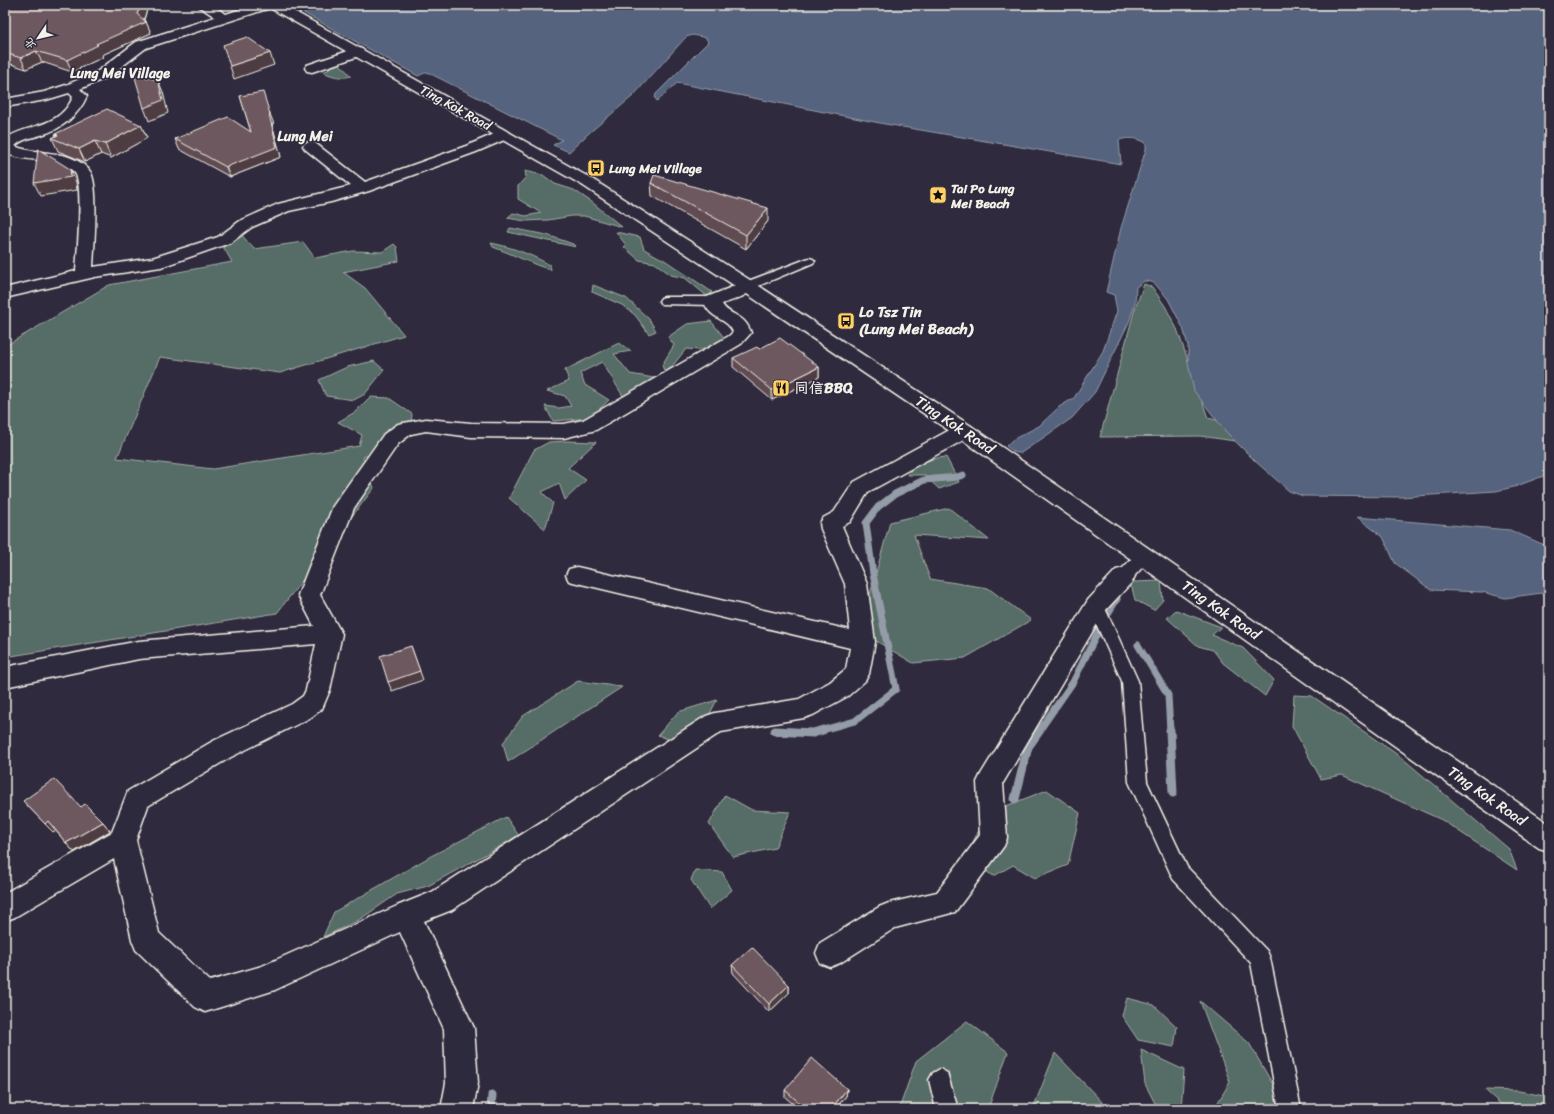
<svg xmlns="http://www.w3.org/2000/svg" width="1554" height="1114" font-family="Sriracha,'LXGW WenKai TC',sans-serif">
<rect width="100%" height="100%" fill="#2f2a3d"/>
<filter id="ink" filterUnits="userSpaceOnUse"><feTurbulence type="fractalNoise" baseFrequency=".025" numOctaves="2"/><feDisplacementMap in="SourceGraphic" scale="8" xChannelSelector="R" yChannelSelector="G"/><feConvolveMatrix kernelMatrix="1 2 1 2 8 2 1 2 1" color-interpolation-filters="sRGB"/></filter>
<g filter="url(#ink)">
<path fill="#576c66" stroke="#a6aea7" d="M340,64L351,76C341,79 332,76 323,72L330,69L329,65Z
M525,171L543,175L555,184L574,190L593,203L622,227L584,216H572L548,220L525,221L507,218L513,213L526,216L541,213L518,199V186L526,177Z
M510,228L547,235L573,244L576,247L508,232Z
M239,232L254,249L303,242L315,258L353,251L382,252L394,244L397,247L399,261L343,272L365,288L404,335L280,373L160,357L117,458L213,469L359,446L362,435L338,422L355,412L370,397L389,398L412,414L410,434L393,425L394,448L363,457L374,488L277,613L5,657V346L109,285L232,262L218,238Z
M616,232L640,237L644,249L666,261L712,292L708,297L685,278L671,275L655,263L639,260L624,247L626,245Z
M491,243C512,247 532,255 550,265L551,270C531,264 513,254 493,247Z
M1144,284L1152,287L1165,306L1177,329L1208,418L1224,422L1235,441L1200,436L1100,437L1134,312Z
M593,285L626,298L649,319L656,331L649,334L635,315L622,305L592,292Z
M711,321L726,340L713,351L686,349L670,369L664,371L662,365L674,345L668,337L687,324Z
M619,343L631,351L614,354L630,374L654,378L644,403L625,405L623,396L602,362L580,373L585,385L609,400L590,418L553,421L545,406L559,408L571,406L565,396L547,391L569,381L565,370Z
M374,361L384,370L365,394L354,400L326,396L319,380L347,367Z
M567,441L596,442L568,468L586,480L565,500L559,483L542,492L553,503L545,529L509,498L534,450L549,442Z
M946,457L959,482L939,489L924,475H908L913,465L937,458Z
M949,508L989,540L914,535L930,579L988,588L1031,620L965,658L913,663L871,638L868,602L890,522Z
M1123,571L1135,582L1161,581L1163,600L1154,610L1135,600L1132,588L1114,580Z
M1176,610L1221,627L1212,635L1243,648L1274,680L1265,696L1223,663L1213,650L1198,646L1167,618Z
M578,681L622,687L508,762L503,743L523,716Z
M1294,695L1312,696L1401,757L1509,849L1517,870L1442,820L1342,775L1321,779L1292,726Z
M717,700L707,719L670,740L658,735L678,712Z
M1047,790L1080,813L1068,865L1035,878L1013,865L994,876L964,859L988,813Z
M725,795L752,810L790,812L775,848L733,857L709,824Z
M506,817L519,836L428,886L397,894L359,920L323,937L334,912L431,856Z
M695,870L722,872L732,890L710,909L691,880Z
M1127,998L1154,1005L1177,1027L1174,1047L1138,1040L1122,1016Z
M1200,1001L1249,1043L1283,1102L1282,1109H1214L1230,1082Z
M967,1021L1008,1052L988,1109H899L916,1061Z
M1141,1050L1184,1070L1181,1109H1158L1145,1084Z
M1055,1053L1104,1104V1109H1035L1034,1106Z
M1485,1090L1519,1091L1549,1097V1109H1506Z"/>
<path fill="#54647e" stroke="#949ca8" d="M306,5H1549V474L1514,487L1496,491L1400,497L1303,496L1289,491L1256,462L1226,432L1194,391L1188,363V346L1183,328L1168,299L1156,285L1152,282L1144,281L1136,287L1135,304L1129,322L1095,392L1072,418L1021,453H1016L1006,446L1012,440L1039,426L1059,407L1074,398L1103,351L1117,311L1114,295L1106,292L1121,228L1146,149V143C1138,138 1129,137 1119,140L1121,164L885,124L677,83L657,101L655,98L656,94L708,42L706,38L693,35L686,37L633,96L589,133L569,152L553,145L562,140L427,72L418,76L302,12L306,9Z
M1357,517L1510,530L1549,547V592L1505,598L1482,592L1431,590L1395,563L1383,537Z"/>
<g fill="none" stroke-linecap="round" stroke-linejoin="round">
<path stroke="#949ca8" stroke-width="7" d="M1138,645L1168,695L1170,731
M775,731H779
M819,731L855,721L896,689L873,574L866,523L878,507L895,494L924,480L957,477L963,475
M1039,731L1073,682L1104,620L1117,599"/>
<path stroke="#949ca8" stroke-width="9" d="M1170,730L1173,793
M775,731L813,733L823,730
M1015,799L1028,747L1040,730
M491,1109L492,1095"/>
<defs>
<path id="service" d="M809,258L813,259L815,261L813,263L751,289H743L741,286L743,283Z
M665,297H713L717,298L719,301L717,304L713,305L661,304L659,301L661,298Z
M1144,550L1149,551L1151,555L1149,559C1141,568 1132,584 1119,580L1116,576L1119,572L1139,551Z
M1096,600L1102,602L1104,606L1138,681L1147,782L1187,867L1267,951L1270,958L1301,1109H1279L1251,963L1173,879L1129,782L1122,681L1088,606L1090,602Z
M940,1069L947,1073L958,1109H936L929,1080L933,1073Z"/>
<path id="minor" d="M197,5H212L226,14L253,5H272L270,8L146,48L108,77L80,89L87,96C78,116 62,129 41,135C31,138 22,139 15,146C26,152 51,152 66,156C75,159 86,164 91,173C99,190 94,246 93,267L152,258L218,237L240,221L278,204L351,186L305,149L303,146L305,143L310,142L315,143L365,182L466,146L499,132L504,131L509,132L511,135L509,138L476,152L369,191L331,202L289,211L252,227L230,243L161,267L95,277L5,298V288L76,271C77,254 84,186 75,173C71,168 62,165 56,163C39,158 21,161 5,153V139L8,137C32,123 59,128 73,97L69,93L46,100L5,107V99L44,92L66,85L98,71L136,42L215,17Z
M357,48L362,49L364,52L362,55L312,72L307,71L305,68L307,65Z
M747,281L753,282L756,286C749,296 733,300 722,304C728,316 745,313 751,333L741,344L596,430L564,438L471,437L426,431L411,434L398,444L354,508L320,595L342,634L330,690L322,709L310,718L231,757L148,806L136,840L159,933L210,981L262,966L397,906L432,892L706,716L715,713L799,699L830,682L846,669L850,648L577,583L569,581L566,575L569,569L577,567L850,630L845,584L821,529L820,523L823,518L834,512L854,482L957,426L964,424L971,426L974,431L971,436L868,492L850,522L842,526L867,584L875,642L869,674L865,681L848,696L813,715L804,718L721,732L452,910L424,921L474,1028L478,1083L473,1109H441L446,1083L444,1029L400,932L275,990L205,1012L195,1007L136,950L132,940L114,859L15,917L5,921V893L112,832L128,791L213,741L292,704L303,696L306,690L316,644L139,659L5,687V667L139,641L314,626L298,595L333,506L384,434L398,424L426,419L471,423L564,424L583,420L729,336L733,332C728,318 708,319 704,301L707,297Z
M1124,568L1132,570L1135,576L1132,582L1104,612L1003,783L1007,838L1004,846L955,912L895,928L840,963L830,967L820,963L816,953L820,943L879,907L889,903L937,892L980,835L977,782L981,774L1088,600L1116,570Z"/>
<path id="secondary" d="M268,5H283L592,179L753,282L971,426L1549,824V851L1539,848L957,436L741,290L582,185L270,8Z"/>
</defs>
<use href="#service" stroke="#f4f1e8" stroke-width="3"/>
<use href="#minor" stroke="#f4f1e8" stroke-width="3"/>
<use href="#secondary" stroke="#f4f1e8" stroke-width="3"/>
<use href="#service" fill="#2f2a3d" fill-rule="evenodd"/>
<use href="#minor" fill="#2f2a3d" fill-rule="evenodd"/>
<use href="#secondary" fill="#2f2a3d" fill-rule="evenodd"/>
</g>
<path fill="#5f4c51" stroke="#f4f1e8" d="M5,5L147,10L144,20L146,22L151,33L102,55L103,57L72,72L42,62L26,69L5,62Z
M240,96L274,124H272L281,157L230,177L179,149L175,139L251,132Z
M141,125L147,138L111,158L101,154L85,162L58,151L52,138L56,136L55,134Z
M651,183L768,221L746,249L652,196Z
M759,349L819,367V377L772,400L733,367V358Z
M23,801L81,807L103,822L110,831L74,852L55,830L53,832Z
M732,965L789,985V993L769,1012L733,973Z
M847,1089L846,1096L835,1109H799L785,1097V1090Z"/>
<path fill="#4d3e42" stroke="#f4f1e8" d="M141,5H145L147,10L142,24L146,22L151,33L102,55L103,57L72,72L67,60L96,44L137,14Z
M36,51L42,62L26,69L21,58Z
M270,53L274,65L234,79L230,66Z
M158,80L163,92L168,113L149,121L144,108Z
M269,114H270L274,124H272L281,157L230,177L226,167Z
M141,125L147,138L111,158L105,144Z
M95,141L101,154L85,162L79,149Z
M70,169L76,182L77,190L41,196L34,183Z
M768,208V221L746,249V235Z
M819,367V377L772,400V390Z
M411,646L423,680L392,691L388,682Z
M48,821L56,830L53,832L45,824Z
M103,822L110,831L74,852L66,843Z
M789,985V993L769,1012V1004Z
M847,1089L846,1096L835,1109H831Z"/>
<path fill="#6e585e" stroke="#f4f1e8" d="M5,5H141L137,14L146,22L96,44L98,45L67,60L36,51L21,58L5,53Z
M247,37L270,53L230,66L223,45Z
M134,74L158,80L163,100L144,108Z
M263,92L270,114H269L277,147L226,167L175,139L228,117L251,132L240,96Z
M107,109L141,125L105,144L95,141L79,149L52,138L58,135L55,134Z
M38,149L70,169L71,177L34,183Z
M654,175L768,208L746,235L651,183Z
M780,338L819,367L772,390L733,358L757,347L759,349Z
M411,646L420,671L388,682L380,656Z
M54,779L81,807L85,804L103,822L66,843L48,821L45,824L23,801Z
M752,947L789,985L769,1004L732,965Z
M812,1058L847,1089L831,1109H806L785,1090Z"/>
</g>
<defs>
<symbol id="bus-square" viewBox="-11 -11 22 22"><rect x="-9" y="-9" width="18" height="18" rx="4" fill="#ffd166" stroke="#2f2a3d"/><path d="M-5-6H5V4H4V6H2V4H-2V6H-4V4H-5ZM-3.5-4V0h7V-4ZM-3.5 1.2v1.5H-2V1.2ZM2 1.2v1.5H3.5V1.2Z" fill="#111"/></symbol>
<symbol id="sight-square" viewBox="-11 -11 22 22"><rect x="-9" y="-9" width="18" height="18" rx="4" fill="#ffd166" stroke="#2f2a3d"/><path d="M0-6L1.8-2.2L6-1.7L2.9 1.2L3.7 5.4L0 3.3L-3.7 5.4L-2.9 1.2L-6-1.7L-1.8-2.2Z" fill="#111"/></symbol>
<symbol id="restaurant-square" viewBox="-11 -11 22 22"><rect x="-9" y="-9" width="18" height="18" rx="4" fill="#ffd166" stroke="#2f2a3d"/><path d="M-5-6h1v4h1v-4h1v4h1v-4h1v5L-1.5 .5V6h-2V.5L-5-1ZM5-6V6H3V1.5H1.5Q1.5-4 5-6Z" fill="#111"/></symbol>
</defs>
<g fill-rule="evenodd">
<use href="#bus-square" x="586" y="158" width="20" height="20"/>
<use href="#sight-square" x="928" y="185" width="20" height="20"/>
<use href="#bus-square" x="836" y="311" width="20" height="20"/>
<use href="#restaurant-square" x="771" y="378" width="20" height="20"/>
</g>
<g text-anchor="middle" stroke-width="3.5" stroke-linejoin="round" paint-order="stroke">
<g font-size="13" fill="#f4f1e8" stroke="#2f2a3d">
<text transform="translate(456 107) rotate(29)" y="5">Ting Kok Road</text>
</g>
<g font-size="13" font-weight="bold" fill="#f4f1e8" stroke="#2f2a3d" text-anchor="start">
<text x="609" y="173">Lung Mei Village</text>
<text x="951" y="193">Tai Po Lung<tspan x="951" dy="15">Mei Beach</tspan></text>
</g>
<g font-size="14" font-weight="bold" fill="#f4f1e8" stroke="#2f2a3d">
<text x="120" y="78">Lung Mei Village</text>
<text x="305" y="141">Lung Mei</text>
</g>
<g font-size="15" font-weight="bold" fill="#f4f1e8" stroke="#2f2a3d" text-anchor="start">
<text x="859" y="317">Lo Tsz Tin<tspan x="859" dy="17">(Lung Mei Beach)</tspan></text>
<text x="794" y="393">同信BBQ</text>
</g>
<g font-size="15" fill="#f4f1e8" stroke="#2f2a3d">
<text transform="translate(955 425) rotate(34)" y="5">Ting Kok Road</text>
<text transform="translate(1221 610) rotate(35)" y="5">Ting Kok Road</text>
<text transform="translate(1487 796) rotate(35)" y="5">Ting Kok Road</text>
</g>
</g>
<rect width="1554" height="1114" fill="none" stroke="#2f2a3d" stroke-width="20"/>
<rect x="10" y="10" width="1534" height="1094" fill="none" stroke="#f4f1e8" stroke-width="1.5" filter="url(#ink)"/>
<g transform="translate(38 38) rotate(235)" stroke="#2f2a3d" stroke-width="3" paint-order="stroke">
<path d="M0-3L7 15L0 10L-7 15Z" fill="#f4f1e8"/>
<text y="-6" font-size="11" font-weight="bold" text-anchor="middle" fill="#f4f1e8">北</text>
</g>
</svg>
